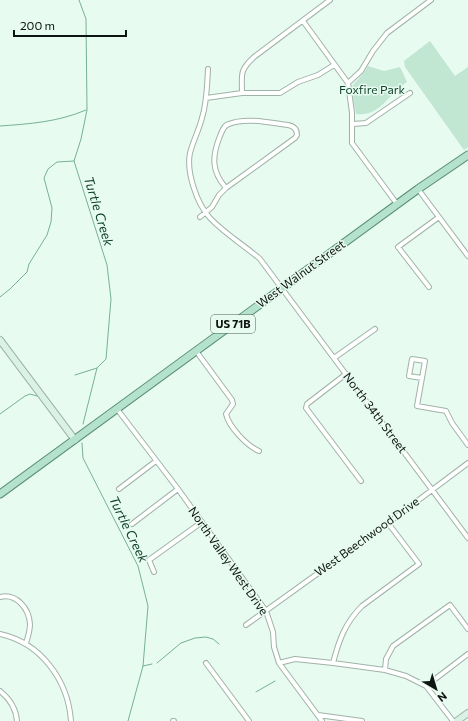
<svg xmlns="http://www.w3.org/2000/svg" width="468" height="721" font-family="Commissioner,sans-serif">
<rect width="100%" height="100%" fill="#e7fbf0"/>
<path fill="#c1e6d2" d="M430,41L455,76L468,67V147L464,150L405,67L404,61Z
M368,66L384,71L400,67L407,82C402,86 397,89 393,94C382,105 374,116 356,114L351,87L362,75Z"/>
<g fill="none" stroke-linecap="round" stroke-linejoin="round">
<path stroke="#77b194" stroke-width="1" d="M79,0L86,19L87,110L81,139L74,161L107,265L111,299L106,359L97,368L83,424
M0,126C29,124 58,122 86,110
M0,297L10,289L27,272L29,264L47,235L51,222L52,208L44,178L48,169L57,162L74,161
M75,375L97,368
M0,414L25,396L30,394L37,396
M82,443L83,458L138,566L148,606L143,666L128,721
M157,663L181,643L195,638L206,637L213,639L219,644
M143,666L152,664
M256,692L275,681"/>
<defs>
<path id="street" d="M303,21L348,83L352,113V143L397,204
M208,69C207,86 207,102 202,118C199,130 193,141 190,153C186,172 197,204 210,218C225,234 244,245 260,259L468,538
M348,83L361,71L373,51L387,33L431,0
M242,93C242,74 239,71 254,57L330,0
M206,98L242,93H280L298,82L318,75L334,65
M353,124L366,123L410,93
M418,189L468,256
M200,217L212,207L219,195L226,188L295,138L297,135C297,129 294,126 288,125C271,123 246,117 229,124C224,125 222,131 220,136C212,156 211,171 226,188
M429,287L398,247L439,217
M196,351L232,400L233,404L226,414C229,427 247,446 259,451
M334,358L375,329
M346,374L307,404L306,408L361,481
M422,378L409,376L412,359L425,361L417,406L446,411L452,423L468,445
M117,409L178,489L266,611L273,632L274,647L279,663L322,721
M119,489L156,461
M132,524L178,489
M154,572L149,560L202,522
M0,597C16,593 29,608 30,624C30,631 28,637 26,643
M246,625L388,523L468,463
M0,634C41,643 68,680 71,721
M206,663L249,721
M279,663L295,659L333,663L385,670L406,676L426,686L453,721
M333,663C339,640 345,623 362,606L419,564L388,523
M385,670L386,659L393,646L450,605L468,629
M426,686L468,654
M0,691C10,699 16,708 17,721
M318,715L362,721
M173,721H174"/>
<path id="secondary" d="M0,340L75,440
M457,721L468,713"/>
<path id="primary" d="M0,494L418,189L468,155"/>
</defs>
<use href="#street" stroke="#a0b3a9" stroke-width="6"/>
<use href="#secondary" stroke="#a0b3a9" stroke-width="8"/>
<use href="#primary" stroke="#598e74" stroke-width="9"/>
<use href="#street" stroke="#fff" stroke-width="4"/>
<use href="#secondary" stroke="#daf1e6" stroke-width="6"/>
<use href="#primary" stroke="#b4e2cc" stroke-width="7"/>
</g>
<g text-anchor="middle" stroke-width="3" stroke-linejoin="round" paint-order="stroke">
<rect fill="#e7fbf0" stroke="#4f5954" stroke-width="1" x="211" y="315" width="44" height="18" rx="3"/>
<g font-size="11" font-weight="bold" fill="#0e1411">
<text x="233" y="328">US 71B</text>
</g>
<g font-size="12" fill="#0d3e2a" stroke="#e7fbf0">
<text x="372" y="94">Foxfire Park</text>
</g>
<g font-size="12" fill="#0e1411" stroke="#e7fbf0">
<text transform="translate(301 274) rotate(-36)" y="4">West Walnut Street</text>
<text transform="translate(375 413) rotate(53)" y="4">North 34th Street</text>
<text transform="translate(367 537) rotate(-36)" y="4">West Beechwood Drive</text>
<text transform="translate(228 561) rotate(55)" y="4">North Valley West Drive</text>
</g>
<g font-size="13" font-style="italic" fill="#144430" stroke="#e7fbf0">
<text transform="translate(99 211) rotate(73)" y="5">Turtle Creek</text>
<text transform="translate(129 529) rotate(64)" y="5">Turtle Creek</text>
</g>
</g>
<g transform="translate(436 689) rotate(142)" stroke="#e7fbf0" stroke-width="3" paint-order="stroke">
<path d="M0-3L7 15L0 10L-7 15Z" fill="#0e1411"/>
<text y="-6" font-size="11" font-weight="bold" text-anchor="middle" fill="#0e1411">N</text>
</g>
<path d="M14 30v6h112v-6" fill="none" stroke="#0e1411" stroke-width="2"/>
<text x="20" y="30" font-size="12" fill="#0e1411" stroke="#e7fbf0" stroke-width="3" paint-order="stroke">200 m</text>
</svg>
